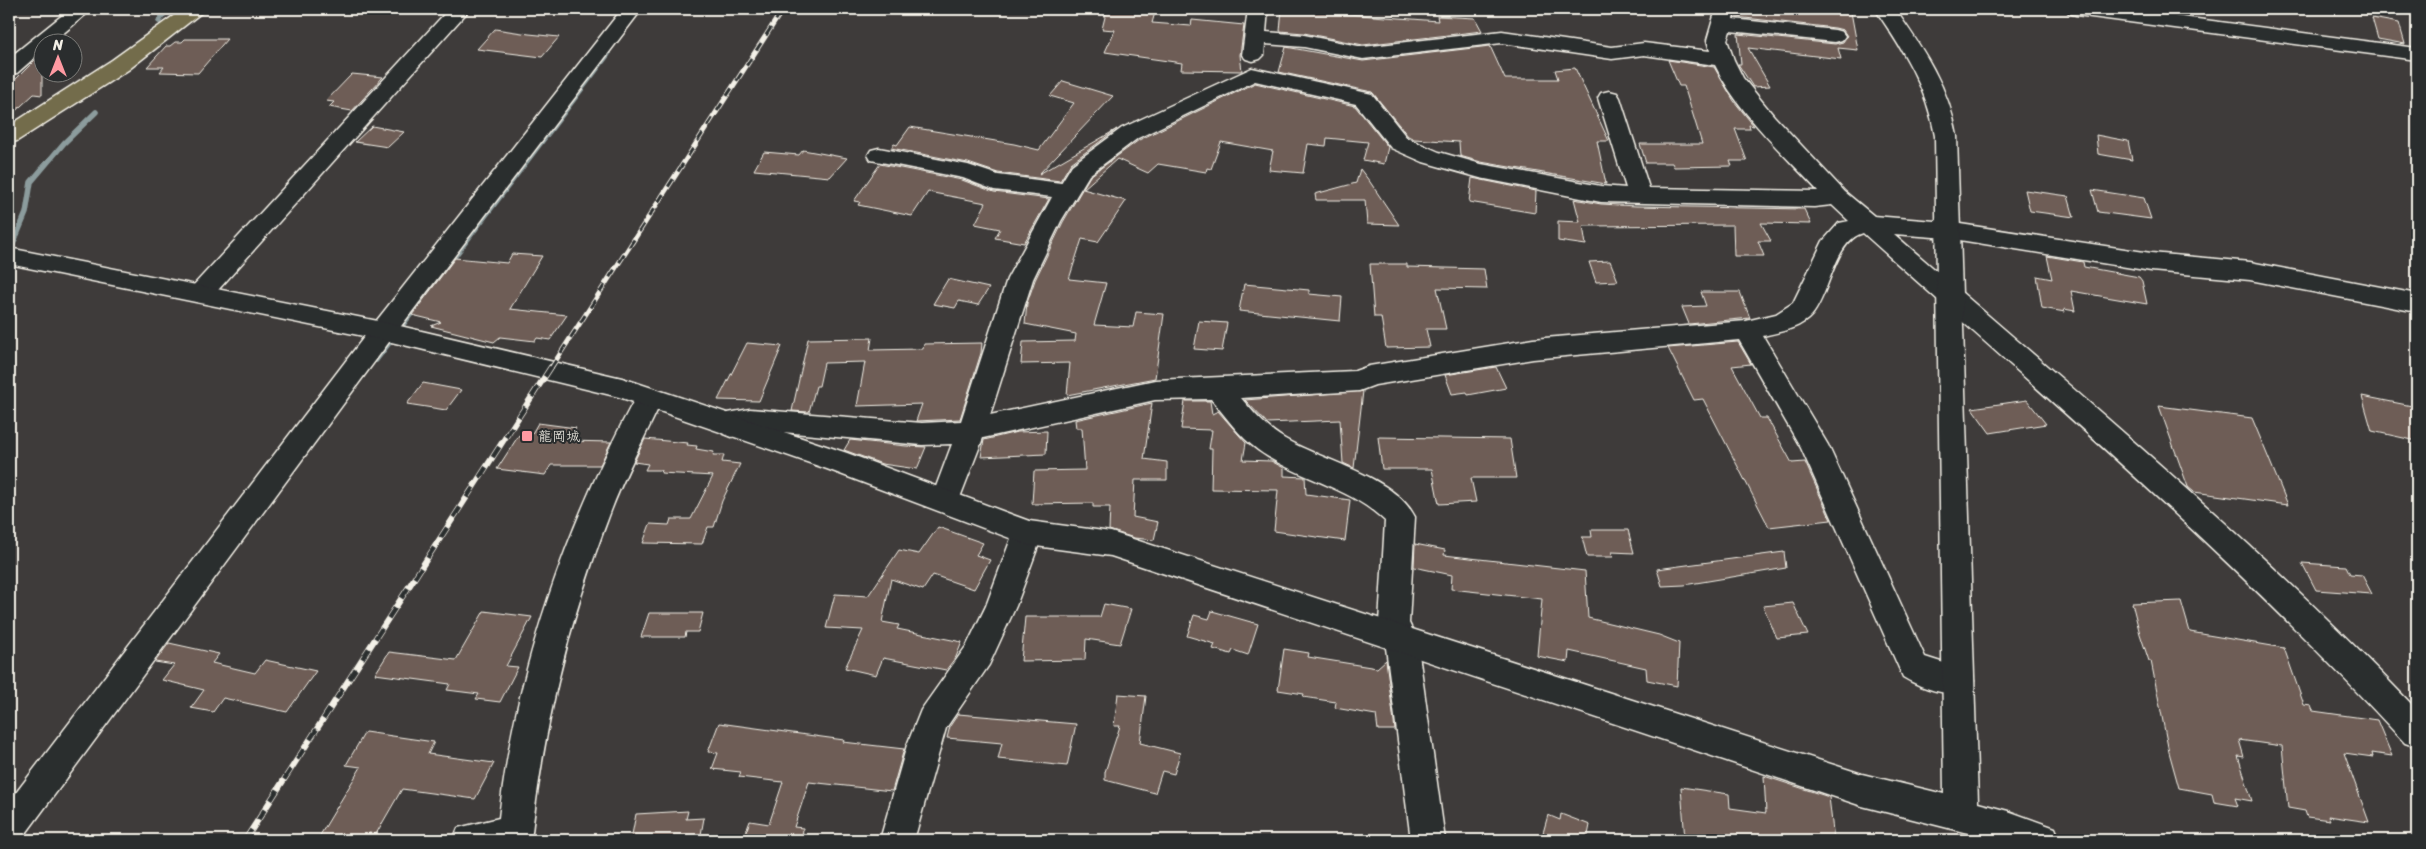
<svg xmlns="http://www.w3.org/2000/svg" width="2426" height="849" font-family="Sriracha,'Klee One',sans-serif">
<rect width="100%" height="100%" fill="#3e3b3a"/>
<filter id="ink" filterUnits="userSpaceOnUse"><feTurbulence type="fractalNoise" baseFrequency=".02" numOctaves="2"/><feDisplacementMap in="SourceGraphic" scale="10" xChannelSelector="R" yChannelSelector="G"/><feConvolveMatrix kernelMatrix="1 2 1 2 8 2 1 2 1" color-interpolation-filters="sRGB"/></filter>
<g filter="url(#ink)">
<g fill="none" stroke-linecap="round" stroke-linejoin="round">
<path stroke="#8c9c9d" stroke-width="5.5" d="M159,21L167,9
M11,249L26,213L31,182L64,143L96,112
M376,360L608,54"/>
</g>
<path fill="#6e5d56" stroke="#f4f1e8" d="M1107,9H1156L1152,23L1191,26L1192,20L1244,25L1240,55L1242,71L1181,70L1182,63L1105,52L1115,30L1102,29Z
M1282,9L1438,21L1437,16L1475,18L1482,31L1363,45L1304,33L1280,31Z
M1738,9L1851,12L1858,50L1838,48L1841,59L1748,48L1770,86L1753,87L1738,64H1741L1738,34L1835,44L1843,42L1847,36L1843,30L1835,28L1736,17Z
M2372,18L2399,23L2405,44L2378,39Z
M495,29L529,34L559,37L542,57L477,49Z
M185,39H227L198,73L160,72L164,67H147L166,46H170L175,42H182Z
M1490,46L1505,79H1558L1555,70L1575,68L1609,141H1597L1606,184L1481,162L1460,156L1459,142L1414,139L1408,136L1372,92L1279,72L1286,47L1363,61Z
M42,53V95L34,94L9,117V86Z
M1668,60L1714,67L1734,101L1754,126L1749,125L1750,129H1735L1747,161H1730L1732,166L1674,167L1672,163H1646L1640,144H1702L1684,86H1679Z
M352,74L383,77L352,111L329,107L334,102L326,101Z
M1063,81L1113,96L1039,174L1117,129L1071,163L1060,181L998,173L968,163L891,148L894,144L897,145L910,127L1014,144L1039,150L1074,103L1050,96Z
M1255,83L1355,106L1388,147L1384,164L1363,160L1368,142L1327,138L1326,146L1308,144L1303,173L1269,170L1273,151L1221,142L1211,169L1207,168L1206,172L1158,164L1148,173L1117,159L1083,189L1126,201L1098,242L1082,239L1069,279L1106,283L1094,325L1133,327L1136,312L1164,314L1155,378L1067,395L1070,363L1021,364L1023,342L1075,341L1076,334L1025,324L1027,303L1035,280L1063,222L1090,176L1139,140Z
M372,126L404,132L388,147L355,142Z
M2096,135L2128,141L2132,160L2098,154Z
M803,150L847,158L830,177L754,170L764,152L799,155Z
M880,164L962,180L994,192L1049,199L1024,243L995,238L1000,229L975,224L986,203L928,192L912,216L858,205L860,202L854,201Z
M1360,169L1370,182L1399,225L1367,224L1365,200H1316L1315,194L1356,183Z
M1472,178L1536,191L1535,213L1469,202Z
M2025,190L2068,196L2074,217L2030,211Z
M2092,190L2144,198L2151,219L2098,212Z
M1574,199L1601,204L1636,206L1804,209L1811,224L1761,223L1771,241H1758L1764,256H1734L1733,225L1583,226L1586,245L1558,241V221L1580,222Z
M512,254L542,256L510,309L567,315L550,340L537,338L535,341L500,337L494,342L431,326L441,322L412,315L455,258L507,263Z
M2047,256L2083,262L2084,267L2139,277L2142,281L2147,304L2071,291L2075,311L2064,309L2065,312L2042,308L2037,276L2052,279Z
M1610,261L1618,281L1596,282L1589,262Z
M1370,264H1407V267L1484,269L1487,289L1437,288L1446,329H1426L1430,347L1386,348L1381,317H1374Z
M948,279L989,288L978,305L959,301L955,308L933,304Z
M1244,284L1309,290V294L1342,297L1340,321L1239,311Z
M1701,292H1740L1750,318L1689,324L1682,307L1706,306Z
M1199,321L1227,323L1222,351L1194,349Z
M872,338L870,350L923,349L924,344L982,343L981,353L960,419L916,421L922,404L857,406L865,362L824,363L819,386H816L809,412L792,411L808,339Z
M1738,342L1751,364L1732,366L1760,418H1767L1792,463L1805,462L1831,520L1769,527L1703,399L1694,400L1668,348Z
M747,343L782,346L759,401L718,400Z
M1496,367L1506,388L1468,395L1467,392L1452,394L1445,375Z
M423,383L461,390L446,410L407,404Z
M1363,391L1354,468L1343,463L1340,420L1267,423L1245,400Z
M2362,396L2417,407V441L2372,431Z
M2027,400L2046,424L1990,433L1972,408Z
M1185,401H1210L1212,414L1218,411L1246,443L1243,460L1271,461L1284,468V476L1305,477L1306,494L1350,500L1345,541L1274,531L1278,490L1211,489L1212,449H1209L1212,430L1181,429Z
M1152,403L1144,459L1167,462V480H1135L1133,517L1158,522L1154,540L1134,538L1109,530L1110,507H1093V503L1032,504L1034,471L1085,470L1082,428H1076L1075,420Z
M2159,406L2252,418L2288,505L2194,492L2188,487Z
M538,423L576,428L568,441L611,442L600,465H551L545,475L497,469L519,435L530,437Z
M1047,431L1046,454L981,457L984,440L1017,432Z
M1378,437L1510,439L1516,478H1471L1476,502L1439,504L1432,469H1382Z
M645,439L688,443L687,445L697,446L696,449L714,452L713,455H724L722,462L740,464L722,501L714,527H708L702,544L643,543L650,524L669,525L671,519H691L713,476L661,473L662,470H645L648,464L634,462Z
M850,440L906,446L926,447L917,469L882,464L844,450Z
M938,527L983,543L976,555L990,560L974,589L933,575L923,590L891,579L882,622L899,625L897,629L962,642L956,657L946,670L883,658L876,675L845,668L863,630L826,628L835,594L868,596L899,550L919,554Z
M1591,530H1628L1634,553L1612,552L1613,557H1587L1582,537H1592Z
M1415,544L1445,550L1444,555L1585,571L1588,618L1659,635L1679,643L1677,686L1647,680L1646,668L1569,651L1568,662L1537,656L1542,599L1451,589L1452,575L1414,567Z
M1784,552L1786,568L1684,585L1662,586L1657,569Z
M2302,563L2346,566L2350,574L2362,575L2372,594L2316,590Z
M2181,601L2190,632L2284,648L2304,705L2311,706L2313,711L2377,720L2392,756L2372,753L2373,757L2344,753L2369,822L2328,816L2330,820L2307,817L2305,811L2288,808L2282,746L2239,740L2244,757L2238,756L2252,801L2235,798L2238,806L2214,802L2212,794L2179,788L2169,752L2151,661H2149L2140,634L2132,603Z
M1793,603L1808,635L1777,638L1763,606Z
M1104,604L1131,609L1120,644L1086,639L1085,660L1021,661L1025,617H1100Z
M484,611L532,617L506,666L518,667L500,702L476,699L479,694L447,690L450,684L375,674L389,652L456,660Z
M1212,611L1258,624L1248,655L1233,650L1231,654L1213,649L1215,644L1187,636L1194,615L1209,619Z
M649,613H703L698,632H686L685,637H641Z
M169,643L219,654L212,663L255,673L265,660L316,671L287,712L223,698L213,712L191,708L204,690L162,680L174,665L155,662Z
M1284,649L1309,653L1308,657L1377,668L1386,660L1395,730H1378L1376,715L1335,708L1336,702L1303,697L1304,694L1278,690Z
M1118,694L1146,696L1140,743L1180,753L1174,774L1162,771L1155,793L1105,780V772L1120,726H1114Z
M958,714L1076,724L1067,766L998,759L1002,743L947,738L950,726Z
M719,723L844,740L843,742L904,749L892,791L809,782L794,827L803,828L802,840H743L750,821L769,824L783,782L739,777L741,772L712,769L718,753L708,752Z
M365,732L434,742L428,754L494,763L475,799L402,789L376,834L369,833L364,840H339L319,837L361,767L346,765Z
M1764,776L1829,797L1834,840H1685L1681,787L1729,794L1730,808L1766,813Z
M688,811L686,819L704,818L700,840H631L636,814Z
M1561,814L1590,825L1587,840H1549L1550,836L1543,833L1548,815L1560,820Z"/>
<g fill="none" stroke-linecap="round" stroke-linejoin="round">
<defs>
<path id="street" d="M70,9H92L53,42H42V51L17,73L9,74V58Z
M449,9H470L210,299L201,302L192,299L188,293L192,287Z
M622,9H642L392,338L21,840H9V802L374,324Z
M1248,9H1268L1266,32L1304,35L1363,47L1502,31L1612,47L1644,43L1710,51L1707,40L1716,9H1736L1733,19L1835,30L1842,32L1845,36L1842,40L1835,42L1730,31L1727,40L1734,60L1743,78L1774,116L1845,192L1874,216L1947,222L2151,253L2250,262L2417,294V312L2250,280L2151,271L1947,238L1894,234C2072,389 2255,539 2417,710V747L2405,743C2237,560 2048,399 1863,233C1834,241 1830,294 1812,315C1800,329 1779,332 1763,336L1828,445L1925,657L1969,671L1974,681L1969,691C1949,698 1921,688 1903,677L1801,448L1739,340L1533,359L1375,385L1359,391L1241,398C1254,413 1267,429 1285,439C1323,461 1394,476 1415,517L1409,623L1417,640L1445,840H1411L1385,640L1379,623L1385,521C1349,486 1298,479 1258,450C1239,436 1226,417 1211,399L1155,400L983,438L959,500L955,508L945,512L935,508L931,500L952,444L922,445L750,429L732,437L722,433L718,426L728,413L750,409L922,423L961,421L1007,279L1052,197L994,190L963,178L871,160L868,155L871,150L879,148L968,165L998,175L1061,183L1072,165L1122,128L1252,68L1372,94L1407,138L1439,152L1481,164L1601,186L1626,188L1598,98L1601,93L1609,91L1617,93L1620,98L1649,188L1818,191C1782,152 1738,113 1715,65L1644,55L1612,59L1502,43L1363,59L1304,47L1265,44L1264,55L1260,59L1253,61L1246,59L1242,55ZM1255,81L1356,104L1391,148L1423,162L1480,178L1601,202L1814,207L1832,205L1849,221L1839,223L1823,241L1793,303L1776,314L1746,321L1533,339L1369,366L1355,371L1155,380L990,415L1033,279L1061,221L1089,175L1138,138Z
M2066,9H2121L2417,48V60L2076,15L2069,13Z
M649,388L659,391L663,398C645,437 624,475 609,516C568,623 544,726 531,840H453L458,828L499,818C515,670 568,521 639,391Z
M1028,521L1038,525L1043,533L1016,606L989,665L946,728L914,840H880L907,745L921,710L967,645L986,606L1013,533L1018,525Z"/>
<path id="secondary" d="M1875,9H1895C1923,49 1949,87 1957,136L1978,803L2008,811L2055,828L2060,840H1995L1862,806L1111,556L1028,545L827,469L619,397L383,340L9,264V248L383,322L622,378L847,453L1029,521L1111,532L1862,774L1944,794L1935,136C1927,87 1902,49 1875,9Z"/>
<path id="primary" d="M183,9H206L128,70L17,141L9,143V126L112,60Z"/>
</defs>
<use href="#street" stroke="#f4f1e8" stroke-width="3"/>
<use href="#secondary" stroke="#f4f1e8" stroke-width="3"/>
<use href="#primary" stroke="#f4f1e8" stroke-width="3"/>
<use href="#street" fill="#2a2d2e" fill-rule="evenodd"/>
<use href="#secondary" fill="#2a2d2e" fill-rule="evenodd"/>
<use href="#primary" fill="#736c4b" fill-rule="evenodd"/>
<defs>
<path id="rail-far1" d="M551,368L783,9"/>
<path id="rail" d="M245,840L551,367"/>
</defs>
<use href="#rail-far1" stroke="#f4f1e8" stroke-width="5"/>
<use href="#rail" stroke="#f4f1e8" stroke-width="6"/>
<use href="#rail-far1" stroke="#2a2d2e" stroke-width="3" stroke-dasharray="9" stroke-linecap="butt"/>
<use href="#rail" stroke="#2a2d2e" stroke-width="4.5" stroke-dasharray="12" stroke-linecap="butt"/>
</g>
</g>
<rect fill="#ff9aa2" stroke="#2a2d2e" stroke-width="2" x="521" y="430" width="12" height="12" rx="2.5"/>
<g text-anchor="middle" stroke-width="4" stroke-linejoin="round" paint-order="stroke">
<g font-size="14" fill="#f4f1e8" stroke="#2a2d2e" text-anchor="start">
<text x="538" y="441">龍岡城</text>
</g>
</g>
<rect width="2426" height="849" fill="none" stroke="#2a2d2e" stroke-width="30"/>
<rect x="15" y="15" width="2396" height="819" fill="none" stroke="#f4f1e8" stroke-width="2" filter="url(#ink)"/>
<g transform="translate(58 58)"><circle r="24" fill="#2a2d2e" stroke="#7b7b78"/>
<path d="M0-4L9 19L0 12L-9 19Z" fill="#ff9aa2"/>
<text y="-8" font-size="14" font-weight="bold" text-anchor="middle" fill="#f4f1e8">N</text>
</g>
</svg>
